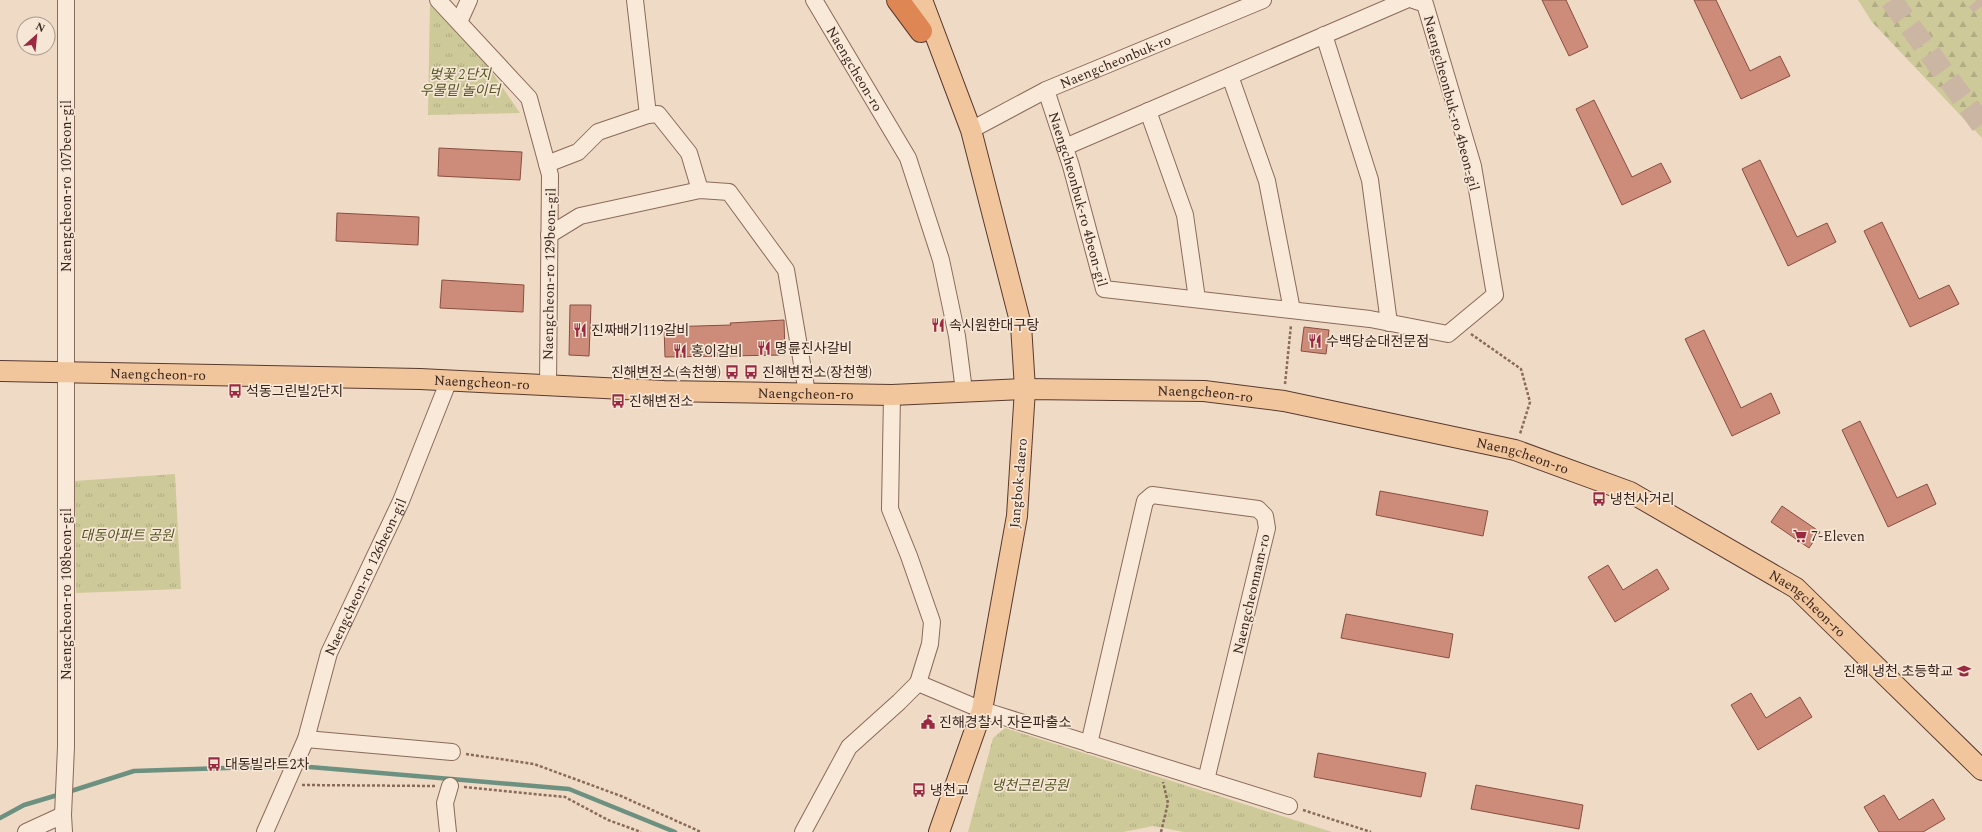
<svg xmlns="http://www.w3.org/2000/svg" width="1982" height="832" font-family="Spectral,'Noto Sans KR',serif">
<defs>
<pattern id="forest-firs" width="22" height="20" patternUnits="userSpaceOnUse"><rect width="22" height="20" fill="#cdc998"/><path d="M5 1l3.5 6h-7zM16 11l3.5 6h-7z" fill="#b1ac83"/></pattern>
<pattern id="park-tufts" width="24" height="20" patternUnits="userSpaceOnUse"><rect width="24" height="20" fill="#cdc998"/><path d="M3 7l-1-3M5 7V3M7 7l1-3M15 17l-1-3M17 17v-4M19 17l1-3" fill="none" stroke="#b1ac83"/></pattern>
</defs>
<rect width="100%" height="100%" fill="#efdac5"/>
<path fill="url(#forest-firs)" d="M1858,0H1982V138L1872,22Z"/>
<path fill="url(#park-tufts)" d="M430,4L480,55L520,113L428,115Z
M175,474L181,589L76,593L75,481Z
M1005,728L1288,818L1332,832H1184L1153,826L1123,832H968L993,738Z"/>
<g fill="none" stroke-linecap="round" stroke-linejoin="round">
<path stroke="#6d9181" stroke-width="4.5" d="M298,766L569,789L675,832
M68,792L134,771L291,766
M0,818L24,805L61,794"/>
</g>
<path fill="#cd8c7a" stroke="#894e40" d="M1542,0H1566L1588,47L1569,56Z
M1694,0H1716L1750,71L1780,56L1790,76L1741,99Z
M1594,100L1632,177L1661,163L1671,182L1622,205L1576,109Z
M439,148L522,152L520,180L438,176Z
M1760,160L1797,237L1827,223L1836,242L1788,266L1742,169Z
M337,213L419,217L418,245L336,241Z
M1882,222L1919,299L1949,285L1959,304L1910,327L1864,231Z
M442,280L524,285L523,312L440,308Z
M570,305H591L589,356L569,355Z
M784,320L785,355L665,357L664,327L731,325L730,323Z
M1304,327L1329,330L1326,354L1301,351Z
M1704,330L1741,408L1771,393L1780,413L1732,436L1685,339Z
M1860,421L1897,498L1927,484L1936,504L1888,527L1842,430Z
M1380,491L1488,511L1483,536L1376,515Z
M1782,506L1820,532L1809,548L1771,522Z
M1608,565L1623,590L1657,569L1669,589L1615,622L1588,577Z
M1346,614L1453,634L1449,658L1341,638Z
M1751,693L1766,718L1800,697L1812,717L1758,750L1731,705Z
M1318,753L1426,773L1421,797L1314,777Z
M1476,785L1583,805L1579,829L1471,809Z
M1884,795L1899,820L1933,799L1945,819L1923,832H1879L1864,807Z"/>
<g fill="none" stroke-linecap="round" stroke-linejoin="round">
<path stroke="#cbb6a4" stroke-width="22" stroke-dasharray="22 11" stroke-linecap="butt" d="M1891,0L1982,125
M1977,0L1982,6"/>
<defs>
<g id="minor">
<path d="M438,0L529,98L550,175L548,385"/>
<path d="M635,0L648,115"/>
<path id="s1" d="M814,0L908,158L941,260L957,336L964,391"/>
<path d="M459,22L469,0"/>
<path d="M1324,35L1370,180L1389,323"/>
<path d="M1230,76L1267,181L1292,310"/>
<path id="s2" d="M1046,90L1071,166L1104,289L1370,319L1448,334L1495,295L1473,166L1425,4L1413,0"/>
<path d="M1148,111L1185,215L1197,299"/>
<path id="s3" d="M971,130L1046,90L1263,0"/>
<path d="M1065,147L1406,0"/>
<path d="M547,164L578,152L598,132L648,115L658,114L689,153L700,190"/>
<path d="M549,235L580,216L700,190L729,192L786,270L807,393"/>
<path d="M892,395L890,509L909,556L932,622L930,644L918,683"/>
<path d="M306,739L452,752"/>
<path d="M1089,744L1145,501L1152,495L1258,509L1265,516L1267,528L1206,780"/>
<path d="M26,832L63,815"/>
<path d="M64,832L63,815L66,747V0"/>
<path id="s4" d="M265,832L306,739L329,653L401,501L449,380"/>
<path d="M448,832L445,803L450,786"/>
<path d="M803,832L849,747L899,702L918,683L982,710L1289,806"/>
</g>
<g id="major">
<path d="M922,0L971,130L1021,325L1025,389L1017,516L982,710L939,832"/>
<path id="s5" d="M0,371L420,379L664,391L892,395L1025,389L1204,391L1284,401L1515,450L1630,492L1796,588L1982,770"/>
</g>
<path id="highway" d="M898,0L921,31"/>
</defs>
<use href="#minor" stroke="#8a6a5b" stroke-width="18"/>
<use href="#major" stroke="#583a2f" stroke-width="22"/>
<use href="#highway" stroke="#583a2f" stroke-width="24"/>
<path stroke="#8a6a5b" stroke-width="2.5" stroke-dasharray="3 2" stroke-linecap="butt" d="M1471,334L1521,369L1530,402L1520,434
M1285,384L1291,325
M466,754L534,764L621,796L701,832
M302,785L435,786
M464,787L565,797L608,820L641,832
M1303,810L1371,832
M1161,832L1168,803L1163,782"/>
<use href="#minor" stroke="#f9e9d8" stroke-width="16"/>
<use href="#major" stroke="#f2c69d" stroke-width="20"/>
<use href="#highway" stroke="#de8755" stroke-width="22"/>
</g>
<defs>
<symbol id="restaurant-bare" viewBox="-9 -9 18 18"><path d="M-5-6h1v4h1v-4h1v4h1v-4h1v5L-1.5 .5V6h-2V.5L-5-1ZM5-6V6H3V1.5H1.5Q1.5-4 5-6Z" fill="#9a2a41" stroke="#f6e6d5" stroke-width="2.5" paint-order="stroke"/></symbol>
<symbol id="bus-bare" viewBox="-9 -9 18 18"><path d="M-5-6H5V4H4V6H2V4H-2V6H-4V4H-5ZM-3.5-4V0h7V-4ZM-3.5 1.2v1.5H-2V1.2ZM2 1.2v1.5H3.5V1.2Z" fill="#9a2a41" stroke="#f6e6d5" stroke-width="2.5" paint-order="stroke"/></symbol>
<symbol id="supermarket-bare" viewBox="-9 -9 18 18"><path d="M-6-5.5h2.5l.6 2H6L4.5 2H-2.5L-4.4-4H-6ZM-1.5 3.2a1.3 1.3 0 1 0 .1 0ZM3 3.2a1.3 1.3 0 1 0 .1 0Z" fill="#9a2a41" stroke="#f6e6d5" stroke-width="2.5" paint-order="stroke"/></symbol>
<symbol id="school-bare" viewBox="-9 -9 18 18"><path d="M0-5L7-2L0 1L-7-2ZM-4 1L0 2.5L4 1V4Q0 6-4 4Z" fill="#9a2a41" stroke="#f6e6d5" stroke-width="2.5" paint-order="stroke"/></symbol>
<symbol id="civic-bare" viewBox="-9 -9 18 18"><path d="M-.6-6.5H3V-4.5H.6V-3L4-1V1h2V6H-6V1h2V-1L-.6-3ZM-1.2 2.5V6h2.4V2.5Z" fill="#9a2a41" stroke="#f6e6d5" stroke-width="2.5" paint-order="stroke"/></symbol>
</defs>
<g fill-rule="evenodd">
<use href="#restaurant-bare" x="928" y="315" width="20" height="20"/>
<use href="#restaurant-bare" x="570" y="320" width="20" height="20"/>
<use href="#restaurant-bare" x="1305" y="331" width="20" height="20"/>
<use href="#restaurant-bare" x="754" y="338" width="20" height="20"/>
<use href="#restaurant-bare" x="670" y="341" width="20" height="20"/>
<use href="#bus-bare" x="722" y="362" width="20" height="20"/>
<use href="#bus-bare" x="741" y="362" width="20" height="20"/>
<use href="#bus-bare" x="225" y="381" width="20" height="20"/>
<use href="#bus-bare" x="608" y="391" width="20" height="20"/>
<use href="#bus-bare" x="1589" y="489" width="20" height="20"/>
<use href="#supermarket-bare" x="1790" y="526" width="20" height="20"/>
<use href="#school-bare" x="1954" y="661" width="20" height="20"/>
<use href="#civic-bare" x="918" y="712" width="20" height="20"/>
<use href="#bus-bare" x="204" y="754" width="20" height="20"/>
<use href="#bus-bare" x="909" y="780" width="20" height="20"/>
</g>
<g text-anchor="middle" stroke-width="3.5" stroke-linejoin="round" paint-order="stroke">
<g font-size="14" fill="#3a261f" stroke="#f6e6d5">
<text dy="5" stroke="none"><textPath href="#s3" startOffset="160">Naengcheonbuk-ro</textPath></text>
<text dy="5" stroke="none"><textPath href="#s1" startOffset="80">Naengcheon-ro</textPath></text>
<text transform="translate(1452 103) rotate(75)" y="5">Naengcheonbuk-ro 4beon-gil</text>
<text transform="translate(66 186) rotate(-90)" y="5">Naengcheon-ro 107beon-gil</text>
<text dy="5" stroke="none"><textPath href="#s2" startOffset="114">Naengcheonbuk-ro 4beon-gil</textPath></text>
<text transform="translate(549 274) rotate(-89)" y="5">Naengcheon-ro 129beon-gil</text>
<text dy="5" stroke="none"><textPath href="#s5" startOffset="158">Naengcheon-ro</textPath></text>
<text dy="5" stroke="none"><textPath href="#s5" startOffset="482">Naengcheon-ro</textPath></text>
<text dy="5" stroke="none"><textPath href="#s5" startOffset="806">Naengcheon-ro</textPath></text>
<text dy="5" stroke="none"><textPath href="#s5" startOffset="1206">Naengcheon-ro</textPath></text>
<text dy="5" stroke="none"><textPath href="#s5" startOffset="1530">Naengcheon-ro</textPath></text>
<text transform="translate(1018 483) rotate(-85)" y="5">Jangbok-daero</text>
<text dy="5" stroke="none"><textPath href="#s4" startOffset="275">Naengcheon-ro 126beon-gil</textPath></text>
<text transform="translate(66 594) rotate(-90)" y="5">Naengcheon-ro 108beon-gil</text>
<text transform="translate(1251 594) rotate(-77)" y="5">Naengcheonnam-ro</text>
<text dy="5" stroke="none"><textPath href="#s5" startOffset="1854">Naengcheon-ro</textPath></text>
</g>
<g font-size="14" font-style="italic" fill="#545725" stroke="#f6e6d5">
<text x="460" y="79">벚꽃 2단지<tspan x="460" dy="16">우물밑 놀이터</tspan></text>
<text x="127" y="540">대동아파트 공원</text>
<text x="1030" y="790">냉천근린공원</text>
</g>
<g font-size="14" fill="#3a261f" stroke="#f6e6d5" text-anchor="start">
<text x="949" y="330">속시원한대구탕</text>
<text x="591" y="335">진짜배기119갈비</text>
<text x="1326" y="346">수백당순대전문점</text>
<text x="775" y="353">명륜진사갈비</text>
<text x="691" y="356">홍이갈비</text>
<text x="721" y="377" text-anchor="end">진해변전소(속천행)</text>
<text x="762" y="377">진해변전소(장천행)</text>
<text x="246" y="396">석동그린빌2단지</text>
<text x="629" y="406">진해변전소</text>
<text x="1610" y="504">냉천사거리</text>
<text x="1811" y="541">7-Eleven</text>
<text x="1953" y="676" text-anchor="end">진해 냉천 초등학교</text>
<text x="939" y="727">진해경찰서 자은파출소</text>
<text x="225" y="769">대동빌라트2차</text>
<text x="930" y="795">냉천교</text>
</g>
</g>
<g transform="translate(36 36) rotate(27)"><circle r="19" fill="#f6e6d5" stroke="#ab998c"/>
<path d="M0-3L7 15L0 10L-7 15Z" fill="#9a2a41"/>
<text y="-6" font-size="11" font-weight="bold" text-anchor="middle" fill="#3a261f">N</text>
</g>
</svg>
